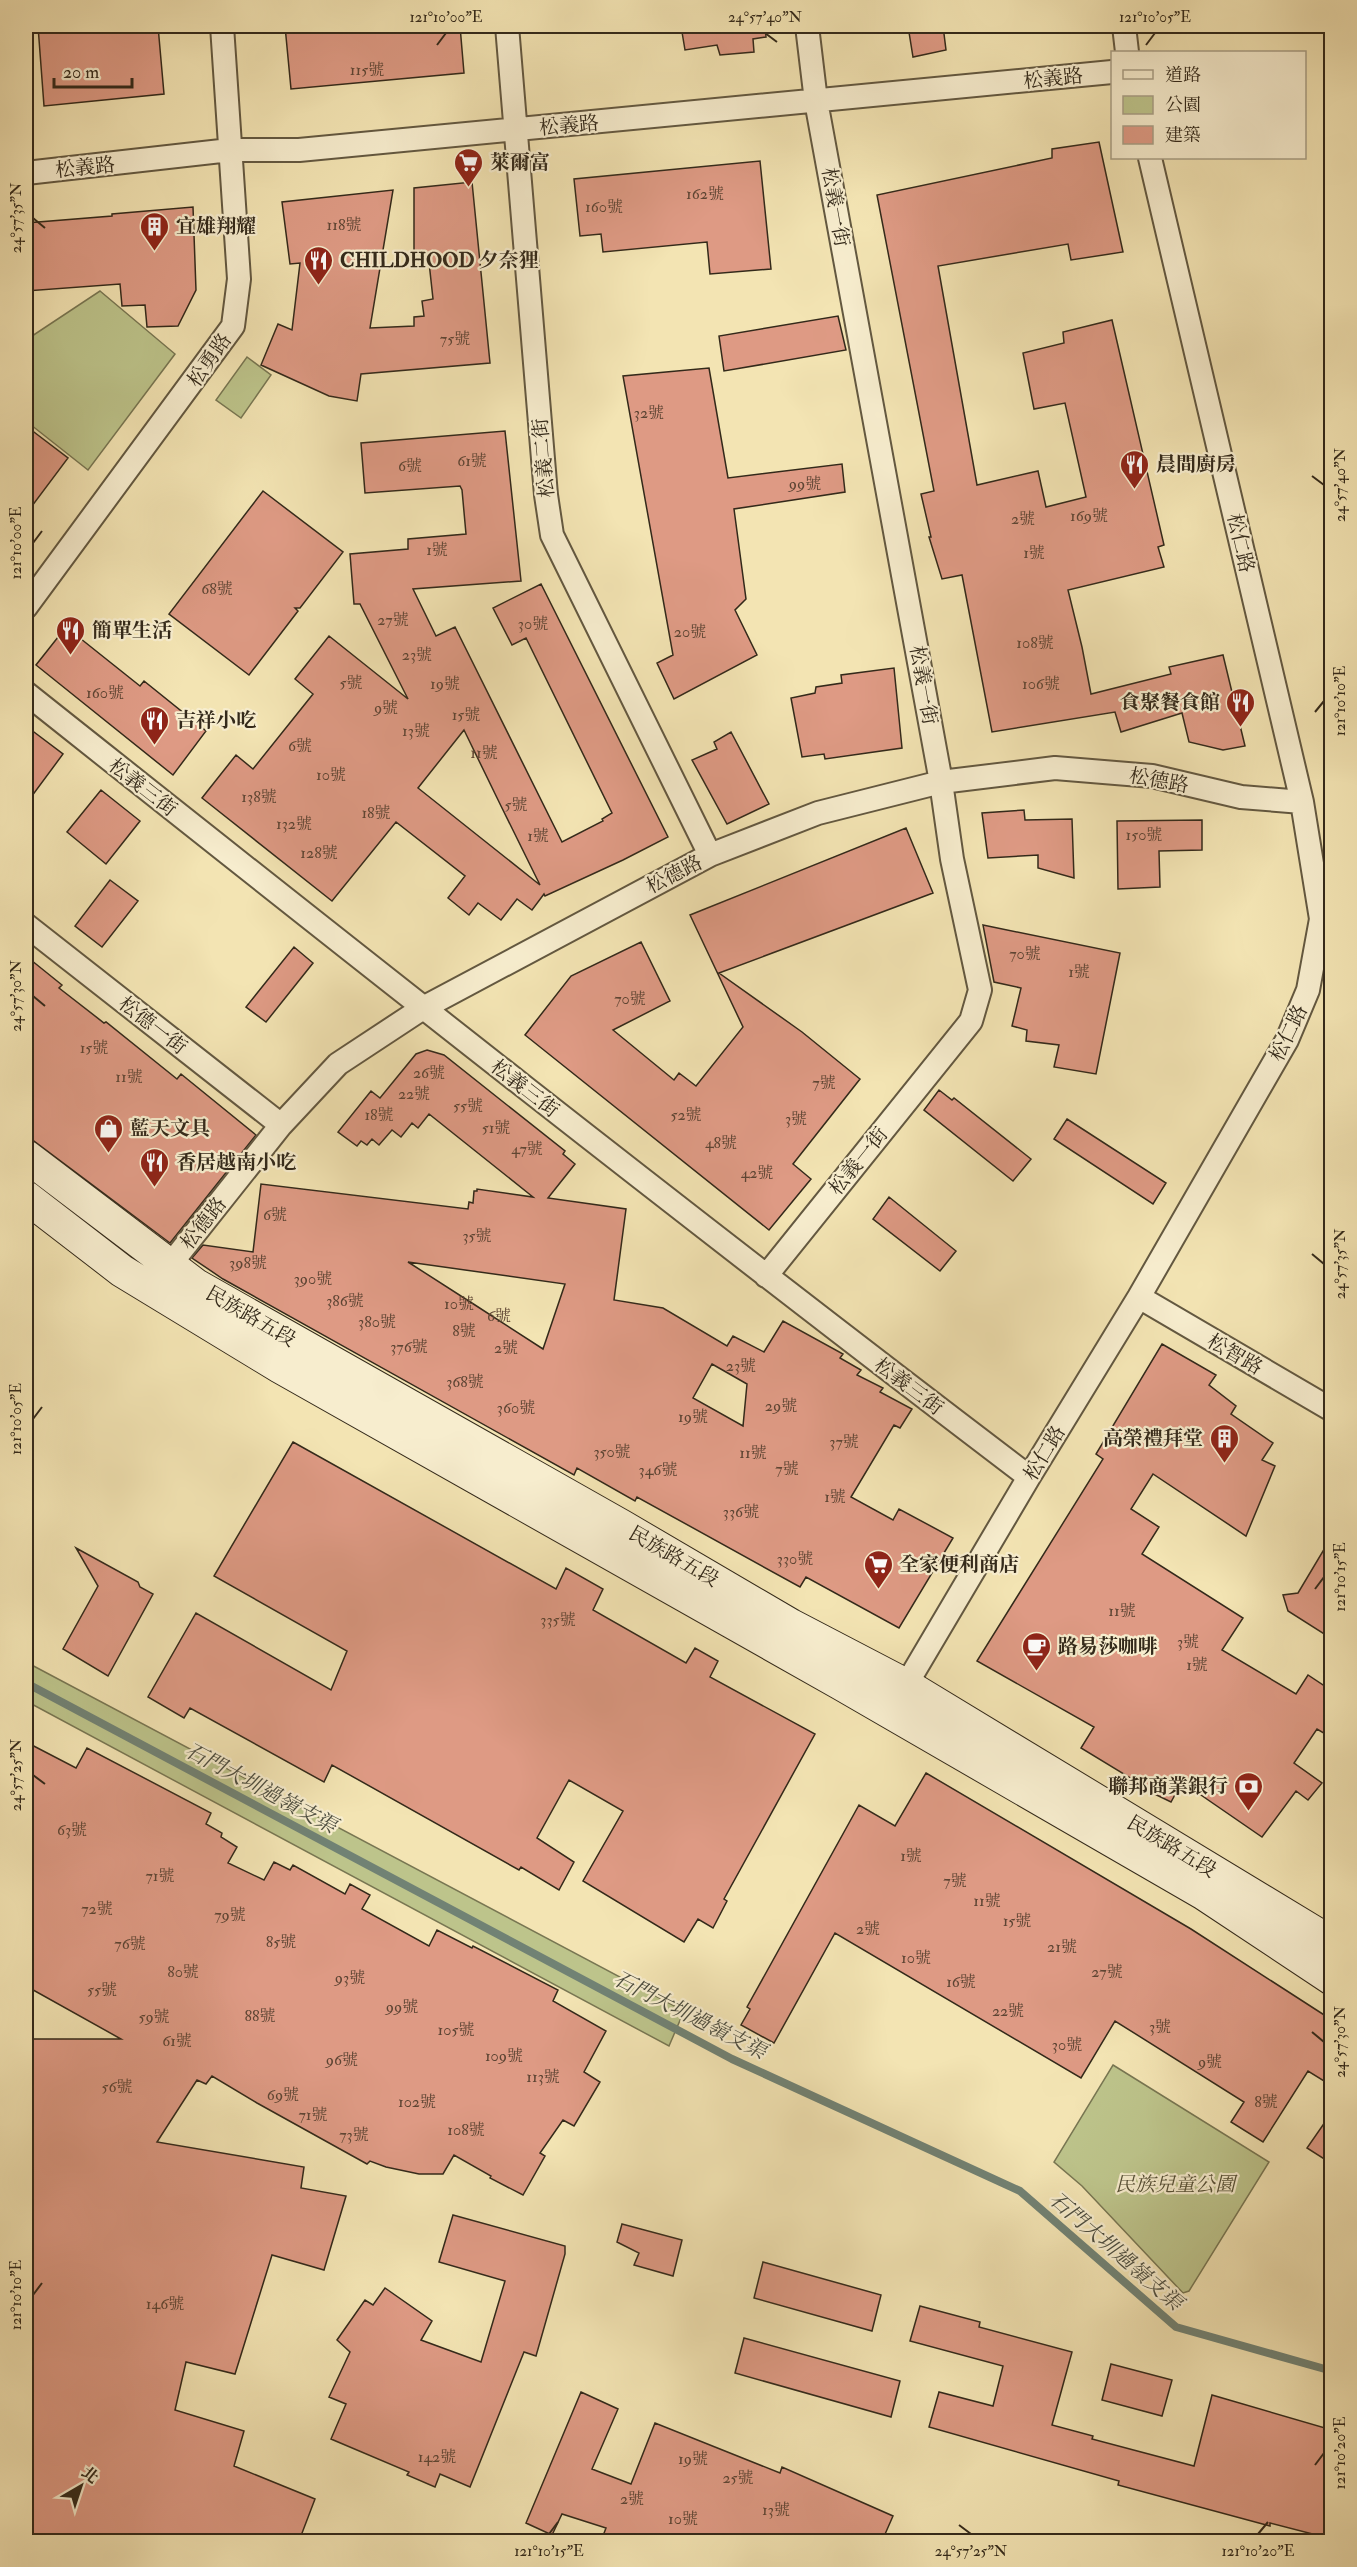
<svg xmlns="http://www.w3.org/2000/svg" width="1357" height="2567" font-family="'IM FELL Double Pica','Noto Serif TC',serif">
<rect width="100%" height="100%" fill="#f3e4b3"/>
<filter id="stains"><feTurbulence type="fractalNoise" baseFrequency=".00333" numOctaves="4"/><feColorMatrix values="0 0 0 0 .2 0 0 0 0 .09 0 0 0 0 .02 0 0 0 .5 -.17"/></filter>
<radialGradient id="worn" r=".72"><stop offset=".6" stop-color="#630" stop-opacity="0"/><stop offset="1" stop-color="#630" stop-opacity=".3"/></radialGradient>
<path fill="#bdc48b" stroke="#787652" stroke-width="1.5" d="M100,291L175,354L88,470L26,421V340Z
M247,357L271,375L241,418L216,400Z
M26,1662L684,2011L669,2046L26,1701Z
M1113,2065L1269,2162L1189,2291L1183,2293L1082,2186L1054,2162Z"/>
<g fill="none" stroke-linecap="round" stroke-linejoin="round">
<path stroke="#718274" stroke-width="8" d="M26,1683L732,2059L1020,2191L1176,2327L1332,2371"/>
</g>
<path fill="#de9a84" stroke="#33291a" stroke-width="1.5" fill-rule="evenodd" d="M38,26H158L164,94L44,106Z
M285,26H460L464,73L291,89Z
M681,26H765L766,37L753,39L754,52L720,55L717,45L685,50Z
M908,26H943L946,50L913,57Z
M1099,142L1123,252L1071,260L1068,244L938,266L977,485L1038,471L1046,507L1086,497L1065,403L1034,409L1023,353L1064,343L1063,332L1112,320L1164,545L1158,547L1164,567L1068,590L1082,647L1091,694L1171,674L1169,667L1223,655L1245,746L1223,750L1189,742L1182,713L1121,732L1115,712L992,732L962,575L942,579L929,537H931L921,494L934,491L877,195L1052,158V149Z
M760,161L771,269L710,274L707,242L603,252L601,234L580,236L574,179Z
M472,182L490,363L361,374L357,401L329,396L261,365L278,324L292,330L300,263L290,264L282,202L393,190L370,328L414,326V317L424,316L422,301L433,299L428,253L414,254V188Z
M193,207L196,290L178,326L147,327L145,305L122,306L120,284L26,291V223L112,216V214Z
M838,316L846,350L724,371L719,336Z
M709,368L728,478L842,464L845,492L734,509L746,599L735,610L757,655L674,699L657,663L673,655L623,376Z
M26,426L68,458L26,514Z
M505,431L521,581L413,589L436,636L455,627L562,842L603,821L602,819L612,813L526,638L512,645L493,608L541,584L668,837L623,860L545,896L544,894L532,910L517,899L501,920L478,903L469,915L448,898L465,876L396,822L332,901L202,798L236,755L253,769L313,694L295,679L329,636L408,699L360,604H354L350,554L408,549V539L466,534L462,490L460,486L365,493L361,443ZM464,730L501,806L540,885L418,788Z
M263,491L343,552L300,608H295L298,611L249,675L169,614Z
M66,627L140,686L144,681L206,731L173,775L36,665Z
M894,668L902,748L825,759L824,754L802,757L791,698L815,693L816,687L842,683L841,675Z
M26,726L63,754L26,804Z
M731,732L769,804L727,824L692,760L717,749L714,742Z
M101,790L140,821L106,864L67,832Z
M1024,810L1025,820L1072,819L1074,878L1038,868V855L988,858L982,813Z
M1202,820V850L1159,851L1160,887L1118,889L1117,821Z
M906,828L933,893L719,973L802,1032L860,1079L793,1164L811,1179L769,1230L525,1035L571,976L641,942L670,1001L613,1030L674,1080L679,1073L696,1086L743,1027L690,915Z
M110,880L138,901L102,947L75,926Z
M983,925L1120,953L1096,1074L1054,1067L1059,1045L1026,1041L1027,1030L1012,1026L1021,988L994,982Z
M294,947L313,963L266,1022L246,1007Z
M26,956L62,985L59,988L104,1023L106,1022L177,1079L181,1074L256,1135L170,1243L26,1135Z
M427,1050L444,1055L565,1151L563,1154L575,1164L548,1198L626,1209L614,1300L663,1308L727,1346L733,1336L764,1352L783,1321L843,1354L840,1358L861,1370L857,1375L883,1388L880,1392L912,1409L900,1428L894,1425L851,1497L893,1520L899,1509L953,1538L899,1628L806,1577L800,1587L637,1497L635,1501L577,1468L574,1475L223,1279L192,1258L203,1245L253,1252L261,1184L468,1209L469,1202L473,1203L474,1191H477V1189L533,1197L429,1114L418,1128L412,1123L401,1137L392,1130L379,1145L372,1139L367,1145L361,1141L357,1146L338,1132L371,1091L380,1098L416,1054ZM408,1262L565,1284L543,1349L475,1305ZM712,1364L747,1384L743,1426L693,1398Z
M939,1090L952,1100L954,1098L1031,1159L1013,1181L924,1110Z
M1067,1119L1166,1183L1153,1204L1054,1139Z
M889,1197L956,1251L940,1271L873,1219Z
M1162,1344L1216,1375L1209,1385L1236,1406L1231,1414L1273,1443L1262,1460L1275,1466L1246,1536L1153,1474L1131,1509L1159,1527L1142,1554L1243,1618L1222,1650L1296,1694L1308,1675L1332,1691V1738L1317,1729L1294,1763L1322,1783L1308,1800L1296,1791L1262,1837L1182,1782L1171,1802L1136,1785L1137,1782L1081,1748L1094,1727L977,1661L1103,1459L1096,1454Z
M293,1442L556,1589L566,1568L603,1589L593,1610L686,1663L695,1648L718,1661L710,1677L815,1734L724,1899L727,1901L713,1928L698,1919L684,1942L583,1881L623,1811L569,1780L537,1838L574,1862L559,1890L521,1867L519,1870L332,1765L324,1782L190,1708L184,1718L148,1697L196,1613L331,1690L347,1651L214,1576Z
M1332,1536V1639L1288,1611L1283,1595L1298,1593Z
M76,1548L138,1582L140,1587L153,1594L108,1676L63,1649L98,1586Z
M26,1742L76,1768L87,1748L211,1813L206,1824L222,1833L221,1837L237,1847L228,1863L264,1880L274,1862L290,1870L293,1865L345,1894L350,1884L370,1895L362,1909L429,1946L437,1930L472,1948L473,1946L558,1990L553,2001L606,2031L584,2072L600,2082L574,2126L563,2120L540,2153L545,2156L523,2195L490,2178L491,2176L454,2155L443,2174H419L386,2167L370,2161L367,2164L257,2103L212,2076L206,2084L197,2080L157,2142L304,2167L301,2188L346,2196L324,2270L272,2255L235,2374L186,2362L175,2410L244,2431L234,2466L315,2499L299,2541H26V2039H121L26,1986Z
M926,1773L1191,1929L1332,2020V2086L1308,2071L1263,2142L1231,2122L1244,2102L1115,2021L1081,2078L835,1933L774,2043L741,2025L750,2009L747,2007L859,1805L895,1826Z
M1332,2112V2164L1307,2148Z
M453,2215L565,2246V2254L536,2356L524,2352L470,2487L440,2474L435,2487L407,2475L409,2472L331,2439L346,2404L329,2397L350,2352L337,2340L365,2300L373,2305L385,2288L432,2321L421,2340L481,2362L505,2281L439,2262Z
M622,2224L682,2240L673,2276L634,2265L639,2253L617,2242Z
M763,2262L881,2295L872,2331L754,2298Z
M920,2306L980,2322L979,2327L1072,2352L1052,2425L1093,2436L1092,2439L1194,2466L1212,2395L1332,2430V2539L1270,2523V2526L1118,2485L1119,2481L929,2427L939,2392L993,2406L1003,2366L910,2341Z
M744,2338L900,2381L891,2417L735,2373Z
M1111,2364L1172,2380L1162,2416L1102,2400Z
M581,2392L618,2409L592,2469L631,2484L655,2423L780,2473L782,2467L893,2516L882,2541H601L606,2528L562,2514L552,2535L526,2523Z"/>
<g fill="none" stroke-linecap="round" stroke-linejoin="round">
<defs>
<path id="minor" d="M507,26L546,495L552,535L710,855
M1124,26L1127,52
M26,173L230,150H299L1112,72
M26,607L233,326L239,279L222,26
M26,693C358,957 691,1220 1029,1477
M26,925L281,1125
M169,1266L281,1125L338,1064L423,1008L710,855L818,813L941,782L1055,768L1152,776L1241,797L1302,802
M766,1276L971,1021L980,990L952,859L941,782L816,101L807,26
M1139,1297L1332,1410
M906,1685L1029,1477L1139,1297L1287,1040L1308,990L1321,919L1302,802L1150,158"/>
<path id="secondary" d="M26,1156L196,1285L622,1526L791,1625L906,1685L1332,1943
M26,1197L122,1271L280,1367L841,1684L1204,1894L1332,1979"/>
</defs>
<use href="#minor" stroke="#635840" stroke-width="26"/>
<use href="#secondary" stroke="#33291a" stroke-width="34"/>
<use href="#minor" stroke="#f7edce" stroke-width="22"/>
<use href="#secondary" stroke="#f7edce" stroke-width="32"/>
</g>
<path fill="none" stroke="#33291a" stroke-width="2" d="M765,33L777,42M437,45L446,33M1146,45L1155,33M33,218L45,228M1312,476L1324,485M33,543L42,531M1315,712L1324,701M33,996L45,1006M1312,1254L1324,1264M33,1419L42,1407M1315,1589L1324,1577M33,1775L45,1784M1312,2032L1324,2042M33,2295L42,2283M1315,2465L1324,2453M959,2525L971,2534M549,2534L558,2522M1258,2534L1268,2522"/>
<defs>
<symbol id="supermarket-pin" viewBox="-11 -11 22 30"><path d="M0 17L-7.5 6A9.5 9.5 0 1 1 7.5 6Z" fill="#8f2418" stroke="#f7edce"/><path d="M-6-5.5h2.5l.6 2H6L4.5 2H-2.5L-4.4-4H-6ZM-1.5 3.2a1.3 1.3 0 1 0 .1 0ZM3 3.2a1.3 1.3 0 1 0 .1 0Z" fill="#fff"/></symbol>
<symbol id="building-pin" viewBox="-11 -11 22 30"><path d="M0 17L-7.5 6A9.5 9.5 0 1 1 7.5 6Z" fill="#8f2418" stroke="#f7edce"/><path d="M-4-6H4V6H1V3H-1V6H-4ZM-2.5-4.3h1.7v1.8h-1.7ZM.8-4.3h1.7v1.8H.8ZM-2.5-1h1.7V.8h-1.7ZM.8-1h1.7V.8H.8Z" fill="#fff"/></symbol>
<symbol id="restaurant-pin" viewBox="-11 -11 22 30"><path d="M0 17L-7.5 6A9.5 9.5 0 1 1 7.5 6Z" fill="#8f2418" stroke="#f7edce"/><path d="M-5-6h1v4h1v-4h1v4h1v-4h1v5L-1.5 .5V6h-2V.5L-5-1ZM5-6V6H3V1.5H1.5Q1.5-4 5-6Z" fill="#fff"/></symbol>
<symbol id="shop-pin" viewBox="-11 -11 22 30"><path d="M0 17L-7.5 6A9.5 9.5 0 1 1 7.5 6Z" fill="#8f2418" stroke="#f7edce"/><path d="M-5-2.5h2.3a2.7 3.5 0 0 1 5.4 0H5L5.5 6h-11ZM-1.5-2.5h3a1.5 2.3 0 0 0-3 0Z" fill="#fff"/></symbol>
<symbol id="cafe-pin" viewBox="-11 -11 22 30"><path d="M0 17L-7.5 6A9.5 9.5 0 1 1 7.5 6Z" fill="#8f2418" stroke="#f7edce"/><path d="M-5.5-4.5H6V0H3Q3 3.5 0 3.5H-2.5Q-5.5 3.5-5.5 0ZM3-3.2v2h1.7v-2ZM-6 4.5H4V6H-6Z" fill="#fff"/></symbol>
<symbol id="bank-pin" viewBox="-11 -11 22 30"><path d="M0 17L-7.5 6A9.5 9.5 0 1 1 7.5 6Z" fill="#8f2418" stroke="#f7edce"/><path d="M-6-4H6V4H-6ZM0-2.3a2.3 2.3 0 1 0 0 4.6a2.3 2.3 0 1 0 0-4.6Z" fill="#fff"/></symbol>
</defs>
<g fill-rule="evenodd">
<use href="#supermarket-pin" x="452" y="146" width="33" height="45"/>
<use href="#building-pin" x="138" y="210" width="33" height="45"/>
<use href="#restaurant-pin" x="302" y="244" width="33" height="45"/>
<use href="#restaurant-pin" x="1118" y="448" width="33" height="45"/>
<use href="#restaurant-pin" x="54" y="614" width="33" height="45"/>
<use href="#restaurant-pin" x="1224" y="686" width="33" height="45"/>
<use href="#restaurant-pin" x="138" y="704" width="33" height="45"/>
<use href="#shop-pin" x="92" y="1112" width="33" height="45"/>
<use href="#restaurant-pin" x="138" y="1146" width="33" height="45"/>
<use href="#building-pin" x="1208" y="1422" width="33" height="45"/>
<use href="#supermarket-pin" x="862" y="1548" width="33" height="45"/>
<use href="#cafe-pin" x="1020" y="1630" width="33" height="45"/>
<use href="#bank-pin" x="1232" y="1770" width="33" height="45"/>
</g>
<g text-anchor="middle" stroke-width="4.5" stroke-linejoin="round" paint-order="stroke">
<g font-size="16" fill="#5e4534">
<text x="367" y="75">115號</text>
<text x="705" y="199">162號</text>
<text x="604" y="212">160號</text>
<text x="344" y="230">118號</text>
<text x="455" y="344">75號</text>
<text x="649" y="418">32號</text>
<text x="472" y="466">61號</text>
<text x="410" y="471">6號</text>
<text x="805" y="489">99號</text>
<text x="1089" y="521">169號</text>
<text x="1023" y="524">2號</text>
<text x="437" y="555">1號</text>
<text x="1034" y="558">1號</text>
<text x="217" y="594">68號</text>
<text x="393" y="625">27號</text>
<text x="533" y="629">30號</text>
<text x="690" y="637">20號</text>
<text x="1035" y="648">108號</text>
<text x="417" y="660">23號</text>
<text x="351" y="688">5號</text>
<text x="445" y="689">19號</text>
<text x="1041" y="689">106號</text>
<text x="105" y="698">160號</text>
<text x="386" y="713">9號</text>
<text x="466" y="720">15號</text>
<text x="416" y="736">13號</text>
<text x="300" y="751">6號</text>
<text x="484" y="758">11號</text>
<text x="331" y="780">10號</text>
<text x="259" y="802">138號</text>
<text x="516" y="810">5號</text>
<text x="376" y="818">18號</text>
<text x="294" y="829">132號</text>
<text x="1144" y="840">150號</text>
<text x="538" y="841">1號</text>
<text x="319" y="858">128號</text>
<text x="1025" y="959">70號</text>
<text x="1079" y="977">1號</text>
<text x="630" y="1004">70號</text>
<text x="94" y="1053">15號</text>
<text x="429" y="1078">26號</text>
<text x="129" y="1082">11號</text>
<text x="824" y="1088">7號</text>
<text x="414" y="1099">22號</text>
<text x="468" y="1111">55號</text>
<text x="379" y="1120">18號</text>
<text x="686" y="1120">52號</text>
<text x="796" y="1124">3號</text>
<text x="496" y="1133">51號</text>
<text x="721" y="1148">48號</text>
<text x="527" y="1154">47號</text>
<text x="757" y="1178">42號</text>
<text x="275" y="1220">6號</text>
<text x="477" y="1241">35號</text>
<text x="248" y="1268">398號</text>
<text x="313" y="1284">390號</text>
<text x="345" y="1306">386號</text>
<text x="459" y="1309">10號</text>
<text x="499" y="1321">6號</text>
<text x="377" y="1327">380號</text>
<text x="464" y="1336">8號</text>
<text x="409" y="1352">376號</text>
<text x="506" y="1353">2號</text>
<text x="741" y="1371">23號</text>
<text x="465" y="1387">368號</text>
<text x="781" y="1411">29號</text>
<text x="516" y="1413">360號</text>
<text x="693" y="1422">19號</text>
<text x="844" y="1447">37號</text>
<text x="612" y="1457">350號</text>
<text x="753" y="1458">11號</text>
<text x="787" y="1474">7號</text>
<text x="658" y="1475">346號</text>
<text x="835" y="1502">1號</text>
<text x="741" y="1517">336號</text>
<text x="795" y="1564">330號</text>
<text x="1122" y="1616">11號</text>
<text x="558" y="1625">335號</text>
<text x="1188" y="1647">3號</text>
<text x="1197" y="1670">1號</text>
<text x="72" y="1835">63號</text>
<text x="911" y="1861">1號</text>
<text x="160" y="1881">71號</text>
<text x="955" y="1886">7號</text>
<text x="987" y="1906">11號</text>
<text x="97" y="1914">72號</text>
<text x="230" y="1920">79號</text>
<text x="1017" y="1926">15號</text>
<text x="868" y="1934">2號</text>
<text x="281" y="1947">85號</text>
<text x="130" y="1949">76號</text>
<text x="1062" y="1952">21號</text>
<text x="916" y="1963">10號</text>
<text x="183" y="1977">80號</text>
<text x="1107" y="1977">27號</text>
<text x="350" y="1983">93號</text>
<text x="961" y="1987">16號</text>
<text x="102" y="1995">55號</text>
<text x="402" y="2012">99號</text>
<text x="1008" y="2016">22號</text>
<text x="260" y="2021">88號</text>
<text x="154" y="2022">59號</text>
<text x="1160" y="2032">3號</text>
<text x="456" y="2035">105號</text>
<text x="177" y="2046">61號</text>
<text x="1067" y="2050">30號</text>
<text x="504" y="2061">109號</text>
<text x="342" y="2065">96號</text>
<text x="1210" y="2067">9號</text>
<text x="543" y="2082">113號</text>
<text x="117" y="2092">56號</text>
<text x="283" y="2100">69號</text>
<text x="417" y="2107">102號</text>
<text x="1266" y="2107">8號</text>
<text x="313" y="2120">71號</text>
<text x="466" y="2135">108號</text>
<text x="354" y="2140">73號</text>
<text x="165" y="2309">146號</text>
<text x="437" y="2462">142號</text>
<text x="693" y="2464">19號</text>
<text x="738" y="2483">25號</text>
<text x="632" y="2504">2號</text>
<text x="776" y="2515">13號</text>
<text x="683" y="2524">10號</text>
</g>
<g font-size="20" fill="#33291a" stroke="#f7edce">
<text transform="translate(1053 78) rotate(-6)" y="7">松義路</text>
<text transform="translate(569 125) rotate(-5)" y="7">松義路</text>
<text transform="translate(85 167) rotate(-6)" y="7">松義路</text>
<text transform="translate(836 207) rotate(80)" y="7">松義一街</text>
<text transform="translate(209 360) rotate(-55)" y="7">松勇路</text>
<text transform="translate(543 458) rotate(-95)" y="7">松義二街</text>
<text transform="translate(1241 543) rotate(77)" y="7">松仁路</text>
<text transform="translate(924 685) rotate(80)" y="7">松義一街</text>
<text transform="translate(1159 780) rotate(10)" y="7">松德路</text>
<text transform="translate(143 787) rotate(38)" y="7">松義三街</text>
<text transform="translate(674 874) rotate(-27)" y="7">松德路</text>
<text transform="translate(153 1025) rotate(38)" y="7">松德一街</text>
<text transform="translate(1288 1033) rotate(-64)" y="7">松仁路</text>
<text transform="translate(525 1088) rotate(38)" y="7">松義三街</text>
<text transform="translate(858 1161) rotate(-51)" y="7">松義一街</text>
<text transform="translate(203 1223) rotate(-52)" y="7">松德路</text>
<text transform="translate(251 1316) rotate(30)" y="7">民族路五段</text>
<text transform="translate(1235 1354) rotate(30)" y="7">松智路</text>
<text transform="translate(909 1386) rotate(37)" y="7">松義三街</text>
<text transform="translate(1044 1453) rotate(-59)" y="7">松仁路</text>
<text transform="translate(674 1556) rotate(30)" y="7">民族路五段</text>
<text transform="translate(1172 1846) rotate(31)" y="7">民族路五段</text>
</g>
<g font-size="20" font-weight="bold" fill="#33291a" stroke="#f7edce" text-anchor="start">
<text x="490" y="169">萊爾富</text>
<text x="176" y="233">宜雄翔耀</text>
<text x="340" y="267">CHILDHOOD 夕奈狸</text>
<text x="1156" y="471">晨間廚房</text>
<text x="92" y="637">簡單生活</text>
<text x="1220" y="709" text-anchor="end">食聚餐食館</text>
<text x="176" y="727">吉祥小吃</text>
<text x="130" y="1135">藍天文具</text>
<text x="176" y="1169">香居越南小吃</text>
<text x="1203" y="1445" text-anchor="end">高榮禮拜堂</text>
<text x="899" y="1571">全家便利商店</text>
<text x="1058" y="1653">路易莎咖啡</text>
<text x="1228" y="1793" text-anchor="end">聯邦商業銀行</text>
</g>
<g font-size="20" font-style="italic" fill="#565036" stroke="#f7edce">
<text x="1175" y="2191">民族兒童公園</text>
</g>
<g font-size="21" font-style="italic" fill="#4d4e40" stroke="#f7edce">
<text transform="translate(261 1788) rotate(28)" y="7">石門大圳過嶺支渠</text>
<text transform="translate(690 2015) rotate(27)" y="7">石門大圳過嶺支渠</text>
<text transform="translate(1116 2251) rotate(41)" y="7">石門大圳過嶺支渠</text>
</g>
</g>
<rect width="1357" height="2567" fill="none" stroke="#f3e4b3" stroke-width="66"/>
<rect x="1111" y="51" width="195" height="108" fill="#f7edce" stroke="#a99f86" stroke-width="1.5"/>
<rect x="1123" y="70" width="30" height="9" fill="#f7edce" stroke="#a99f86" stroke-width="1.5"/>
<text x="1165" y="81" font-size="18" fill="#33291a">道路</text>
<rect x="1123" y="96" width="30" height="18" fill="#bdc48b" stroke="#a99f86" stroke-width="1.5"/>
<text x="1165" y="111" font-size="18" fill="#33291a">公園</text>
<rect x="1123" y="126" width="30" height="18" fill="#de9a84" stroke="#a99f86" stroke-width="1.5"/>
<text x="1165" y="141" font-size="18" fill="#33291a">建築</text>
<g transform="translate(81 2486) rotate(39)" stroke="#f7edce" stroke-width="4.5" paint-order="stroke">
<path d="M0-4.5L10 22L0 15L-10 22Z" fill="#33291a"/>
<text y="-9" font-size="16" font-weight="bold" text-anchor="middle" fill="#33291a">北</text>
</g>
<path d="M54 78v9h78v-9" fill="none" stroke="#33291a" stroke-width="3"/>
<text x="63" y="78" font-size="18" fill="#33291a" stroke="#f7edce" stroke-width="4.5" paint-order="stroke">20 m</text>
<rect x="33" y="33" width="1291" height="2501" fill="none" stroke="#33291a" stroke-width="2"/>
<g font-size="15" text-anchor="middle" fill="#33291a">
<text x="446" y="22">121°10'00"E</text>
<text x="765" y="22">24°57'40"N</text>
<text x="1155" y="22">121°10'05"E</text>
<text transform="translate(16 218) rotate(-90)" y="5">24°57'35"N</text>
<text transform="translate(1340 485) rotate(-90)" y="5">24°57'40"N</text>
<text transform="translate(16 543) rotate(-90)" y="5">121°10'00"E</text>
<text transform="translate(1340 701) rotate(-90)" y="5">121°10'10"E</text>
<text transform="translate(16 996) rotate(-90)" y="5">24°57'30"N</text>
<text transform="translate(1340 1264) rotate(-90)" y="5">24°57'35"N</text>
<text transform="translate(16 1419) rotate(-90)" y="5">121°10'05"E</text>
<text transform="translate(1340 1577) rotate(-90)" y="5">121°10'15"E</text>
<text transform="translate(16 1775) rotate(-90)" y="5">24°57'25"N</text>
<text transform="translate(1340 2042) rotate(-90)" y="5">24°57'30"N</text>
<text transform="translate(16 2295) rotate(-90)" y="5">121°10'10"E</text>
<text transform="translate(1340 2453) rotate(-90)" y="5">121°10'20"E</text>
<text x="549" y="2556">121°10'15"E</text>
<text x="971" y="2556">24°57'25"N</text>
<text x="1258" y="2556">121°10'20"E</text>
</g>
<rect width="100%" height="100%" filter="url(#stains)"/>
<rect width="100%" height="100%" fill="url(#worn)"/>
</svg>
